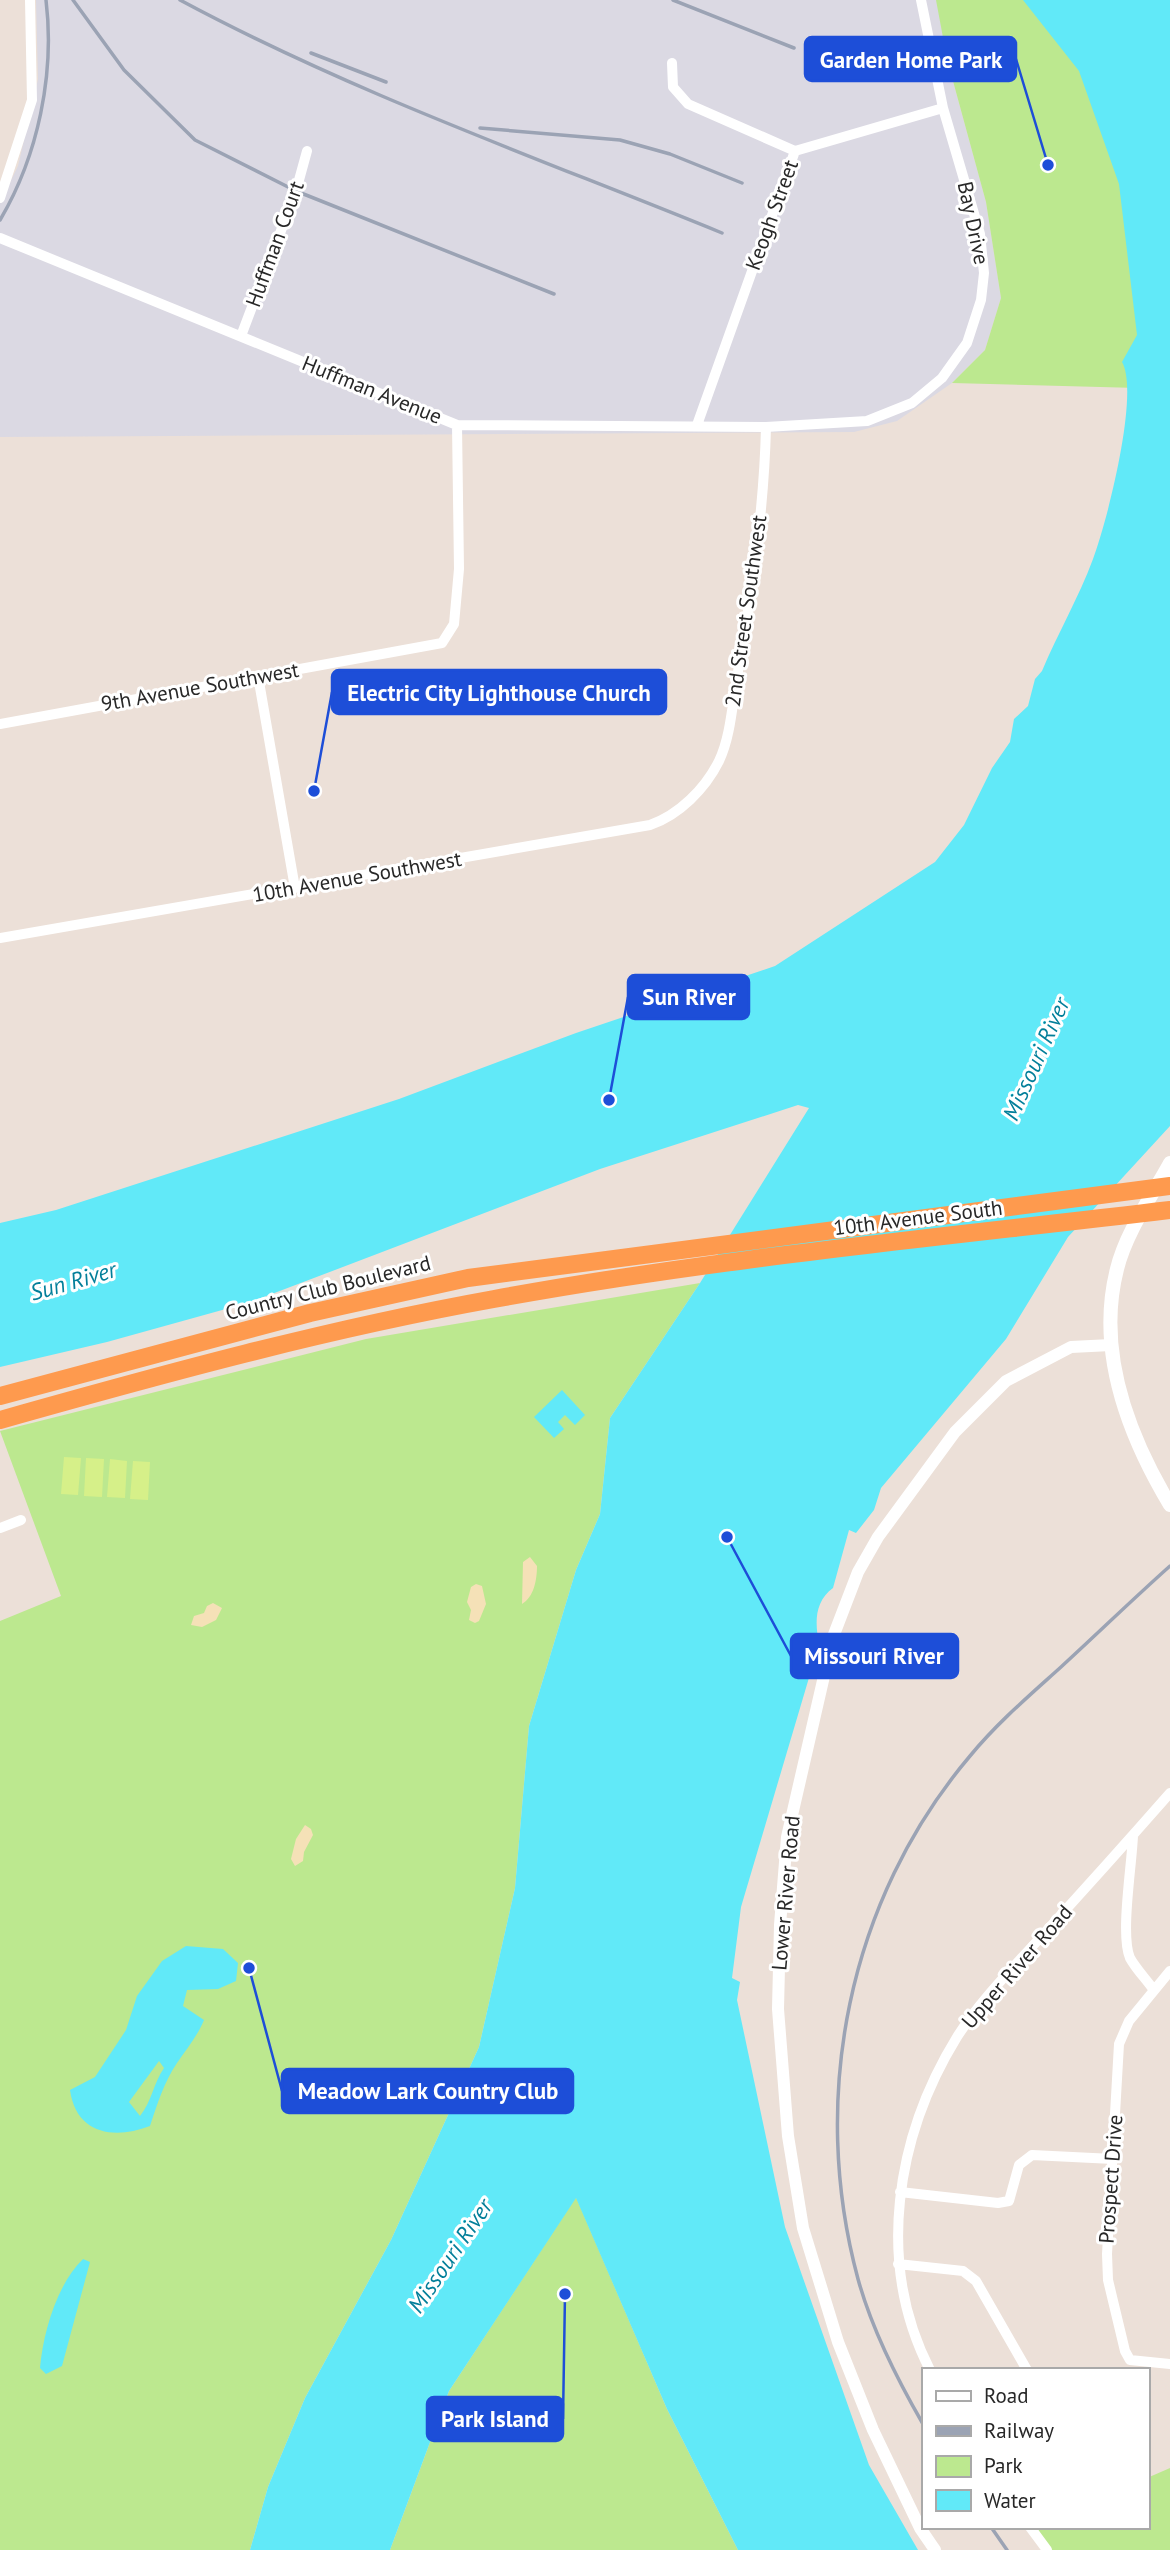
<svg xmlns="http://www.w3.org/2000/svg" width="1170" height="2550" font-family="'PT Sans',sans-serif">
<rect width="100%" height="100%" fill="#ece0d8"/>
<path fill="#dbd9e3" d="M36,0H937L947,59L986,202L1001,298L985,350L952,383L897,421L854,432L0,437V203L18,166L38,79Z"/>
<path fill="#bce88f" d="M936,0H1037L1113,127L1145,290L1138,388L952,383L985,350L1001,298L986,202L947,59Z
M700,1283L610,1418L600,1514L576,1570L529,1726L515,1888L479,2047L391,2240L305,2398L268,2487L250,2550H0V1621L61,1596L0,1431L366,1339Z
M576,2197L667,2409L738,2550H390L449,2391Z
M1170,2468V2550H1047L1030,2527H1147V2478Z"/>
<path fill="#f5e1b7" d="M530,1557L537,1566C537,1580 534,1597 522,1604L523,1562Z
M476,1584L482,1586L486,1604L479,1621L475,1623L469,1620L471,1610L467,1602L471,1587Z
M213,1603L222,1608L216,1620L202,1627L191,1625L194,1616L204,1613L207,1606Z
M305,1825L311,1829L313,1835L304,1852L303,1861L295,1866L291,1859L296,1839Z"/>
<path fill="#d6f089" d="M64,1457L81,1458L78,1495L61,1494Z
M86,1458L104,1459L102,1497L84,1496Z
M110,1459L127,1461L125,1498L107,1497Z
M133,1461L150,1462L148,1500L130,1499Z"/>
<path fill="#61e9f8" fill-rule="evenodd" d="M1023,0H1170V1126L1068,1237L1006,1339L881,1488L874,1510L856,1533L849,1530L833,1588C814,1602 815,1623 819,1644L741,1907L732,1978L740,1982L737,2000L785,2227L869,2465L918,2550H738L667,2409L576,2198L449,2391L390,2550H250L268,2487L305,2398L391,2240L479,2047L515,1888L529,1726L576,1570L600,1514L610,1418L700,1283L809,1108L798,1105L600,1169L251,1302L107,1342L0,1367V1223L56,1210L399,1099L576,1033L775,966L935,862L964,825L992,768L1010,742L1014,719L1028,706L1035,679L1042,671C1058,633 1079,597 1093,559C1107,522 1140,393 1122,362L1137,335L1119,184L1079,71Z
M562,1390L585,1415L575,1425L565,1415L558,1422L564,1429L554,1438L534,1417Z
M186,1946L223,1949L238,1963L236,1981L218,1989L187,1990L183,2006L204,2020C197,2037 187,2048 177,2063C164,2082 157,2105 150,2126C114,2140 76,2134 70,2090L95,2077L126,2030L137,1996L162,1961ZM159,2061L164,2068C153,2084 152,2101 140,2116L129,2102Z
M83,2259L90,2262L62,2366L46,2374L40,2368C43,2333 57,2284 83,2259Z"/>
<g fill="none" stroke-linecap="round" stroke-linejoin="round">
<path stroke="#fff" stroke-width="10" d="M672,63L673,87L688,104L795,151
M0,198L32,100L30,0
M0,238L457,425L766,427L867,421L912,403L942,378L967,343L981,300L984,273L980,234L943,108L921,0
M241,336L296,191L307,151
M697,425L795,151L943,108
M258,676L295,888
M0,724L442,643L454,624L459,569L457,425
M0,938L650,825C679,815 705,789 719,761C730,738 732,708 736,683C751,598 764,512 766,427
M0,1528L21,1520
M1133,1835C1132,1865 1120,1935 1130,1958C1136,1969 1146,1979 1153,1989
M1170,1971L1129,2021L1119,2044L1107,2254L1108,2280L1125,2351L1130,2360L1170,2364
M900,2192L998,2203L1009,2201L1019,2165L1032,2155L1113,2159
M898,2264L963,2271L976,2281L1027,2370
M930,2370C875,2263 896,2136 957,2037C980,2001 1011,1970 1039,1939C1083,1891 1127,1842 1170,1793
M1030,2527L1047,2550"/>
<path stroke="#fff" stroke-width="12" d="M935,2550L920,2528L873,2430L838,2342L803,2228L788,2136L778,2009L780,1925L787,1837L833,1637L858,1572L878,1537L955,1432L1006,1381L1071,1347L1111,1345"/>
<path stroke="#fff" stroke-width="14" d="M1170,1163C1152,1196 1126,1232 1117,1269C1096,1351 1128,1435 1170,1505"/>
<path stroke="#fe9a4e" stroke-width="18" d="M0,1396L310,1313L468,1278L1170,1186
M0,1420C163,1374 327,1329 494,1299C717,1258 945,1237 1170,1210"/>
<path stroke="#9ba3b4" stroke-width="3.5" d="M73,0L124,70L195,140L296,191L554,294
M180,0C353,93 541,159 722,233
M673,0L794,48
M311,53L386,82
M480,128L620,140L670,154L742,183
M0,220C38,156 55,74 46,0
M923,2424C897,2379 872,2330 858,2279C809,2098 848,1900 970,1756C997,1723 1030,1695 1061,1667C1098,1633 1133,1599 1170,1566
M991,2527L1007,2550"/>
</g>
<g text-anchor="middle" stroke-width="6" stroke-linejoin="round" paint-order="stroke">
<g font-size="21" fill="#282828" stroke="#fff">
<text transform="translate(772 215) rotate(-70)" y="7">Keogh Street</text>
<text transform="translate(973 223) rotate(78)" y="7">Bay Drive</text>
<text transform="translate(275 244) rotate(-70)" y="7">Huffman Court</text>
<text transform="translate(372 390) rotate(22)" y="7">Huffman Avenue</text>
<text transform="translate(746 611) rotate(-82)" y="7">2nd Street Southwest</text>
<text transform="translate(200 687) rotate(-10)" y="7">9th Avenue Southwest</text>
<text transform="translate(357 877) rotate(-10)" y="7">10th Avenue Southwest</text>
<text transform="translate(918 1218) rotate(-7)" y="7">10th Avenue South</text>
<text transform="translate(328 1288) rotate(-14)" y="7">Country Club Boulevard</text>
<text transform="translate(786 1893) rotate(-85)" y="7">Lower River Road</text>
<text transform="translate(1017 1967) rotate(-49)" y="7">Upper River Road</text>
<text transform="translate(1111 2179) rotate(-86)" y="7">Prospect Drive</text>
</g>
<g font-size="23" font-style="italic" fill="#037f9a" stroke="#fff">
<text transform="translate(1036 1059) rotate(-66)" y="8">Missouri River</text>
<text transform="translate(73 1281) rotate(-16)" y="8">Sun River</text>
<text transform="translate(450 2256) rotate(-56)" y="8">Missouri River</text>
</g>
</g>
<path fill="none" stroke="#1d4ed8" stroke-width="2.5" d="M1048 165L1016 59M314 791L332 692M609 1100L628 997M727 1537L791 1656M249 1968L282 2091M565 2294L563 2419"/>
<g fill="#1d4ed8" stroke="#fff" stroke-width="2.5">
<circle cx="1048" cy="165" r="7"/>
<circle cx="314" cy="791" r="7"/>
<circle cx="609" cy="1100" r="7"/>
<circle cx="727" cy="1537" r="7"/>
<circle cx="249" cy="1968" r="7"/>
<circle cx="565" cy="2294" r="7"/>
</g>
<g fill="#1d4ed8" stroke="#1d4ed8" stroke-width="2.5">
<rect x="805" y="37" width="211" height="44" rx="7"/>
<rect x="332" y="670" width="334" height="44" rx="7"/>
<rect x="628" y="975" width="121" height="44" rx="7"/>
<rect x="791" y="1634" width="167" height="44" rx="7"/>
<rect x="282" y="2069" width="291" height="44" rx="7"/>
<rect x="427" y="2397" width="136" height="44" rx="7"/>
</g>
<g font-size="23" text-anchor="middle" font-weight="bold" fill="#fff">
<text x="911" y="68">Garden Home Park</text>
<text x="499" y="701">Electric City Lighthouse Church</text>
<text x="689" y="1005">Sun River</text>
<text x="874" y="1664">Missouri River</text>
<text x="428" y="2099">Meadow Lark Country Club</text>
<text x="495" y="2427">Park Island</text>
</g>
<rect x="922" y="2368" width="228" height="161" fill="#ffffff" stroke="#a9a9a9" stroke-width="2"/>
<rect x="936" y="2391" width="35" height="10" fill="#ffffff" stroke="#a9a9a9" stroke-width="2"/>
<text x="984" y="2403" font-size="21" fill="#282828">Road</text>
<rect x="936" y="2426" width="35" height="10" fill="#9ba3b4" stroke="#a9a9a9" stroke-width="2"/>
<text x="984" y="2438" font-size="21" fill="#282828">Railway</text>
<rect x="936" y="2456" width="35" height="21" fill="#bce88f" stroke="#a9a9a9" stroke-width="2"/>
<text x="984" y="2473" font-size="21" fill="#282828">Park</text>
<rect x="936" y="2490" width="35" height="21" fill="#61e9f8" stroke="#a9a9a9" stroke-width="2"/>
<text x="984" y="2508" font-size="21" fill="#282828">Water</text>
</svg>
